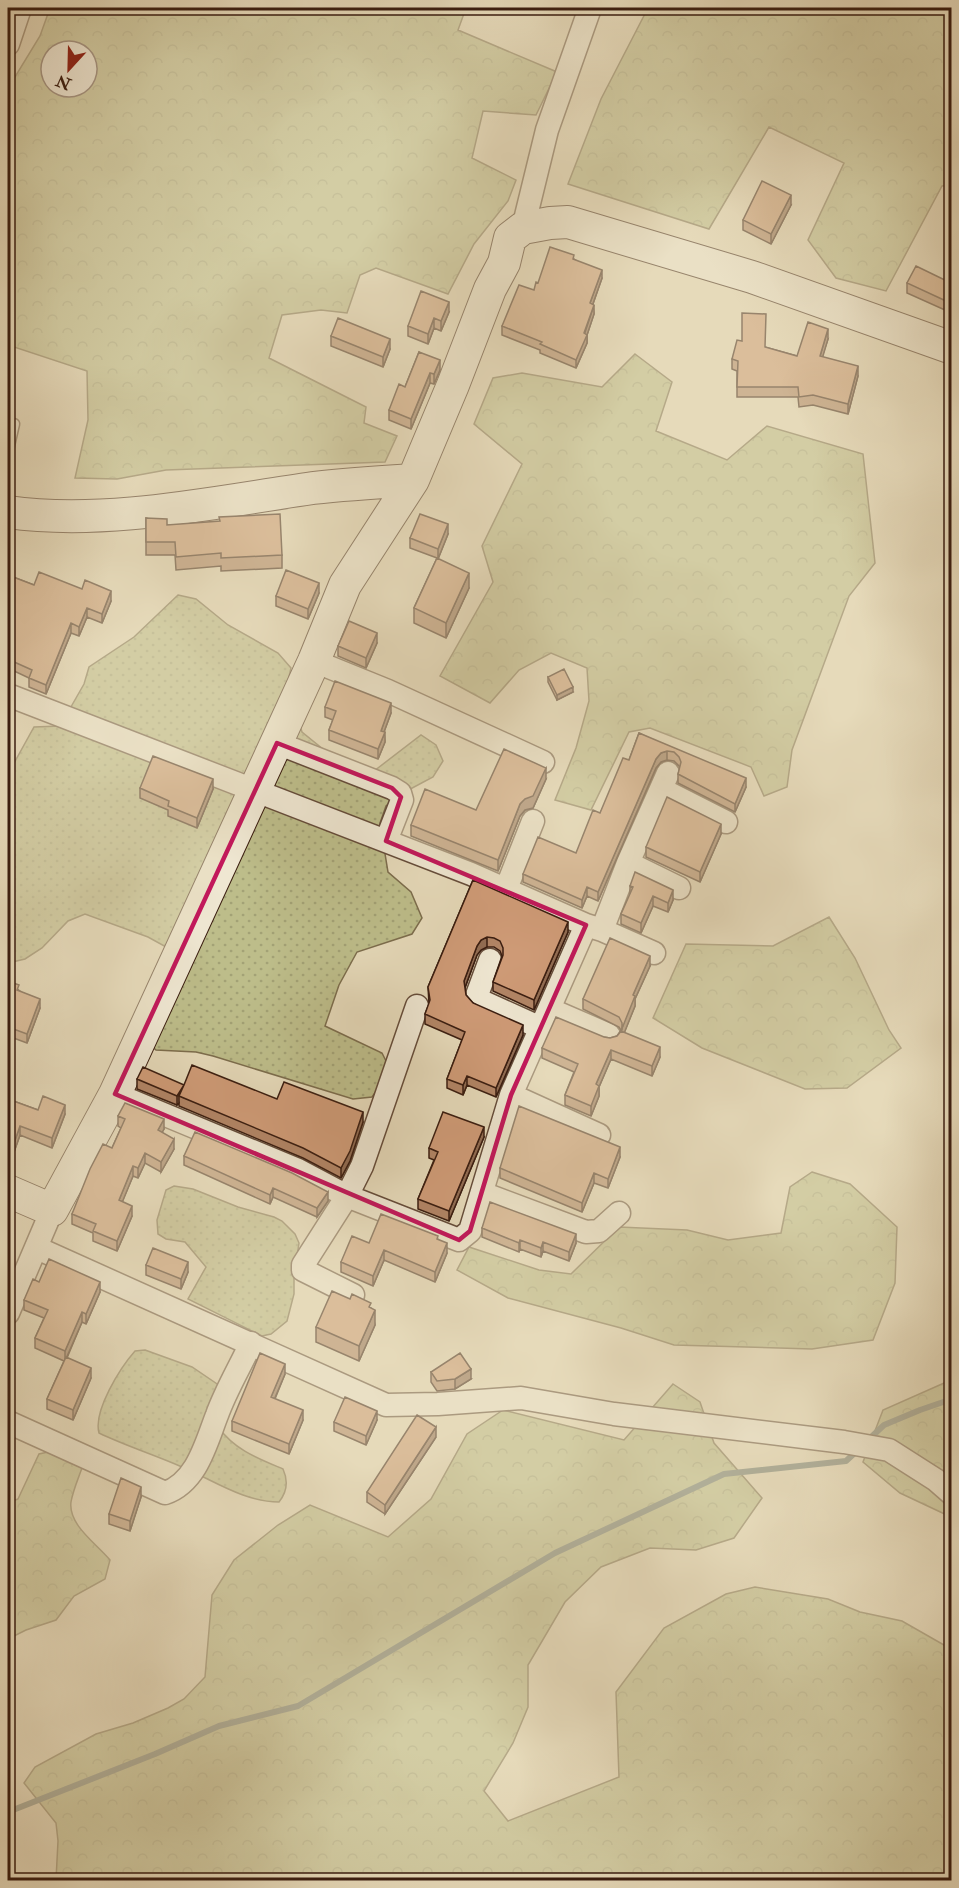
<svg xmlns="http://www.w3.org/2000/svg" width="959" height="1888" font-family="'IM FELL Double Pica',serif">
<defs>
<pattern id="green-dots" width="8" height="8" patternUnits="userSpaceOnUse" patternTransform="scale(1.5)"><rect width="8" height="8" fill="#bdbd8a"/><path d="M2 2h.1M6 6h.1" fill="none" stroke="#a3a276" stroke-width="1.8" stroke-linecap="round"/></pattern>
<pattern id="forest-crowns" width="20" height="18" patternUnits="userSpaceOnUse" patternTransform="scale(1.5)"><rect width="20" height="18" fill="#bdbd8a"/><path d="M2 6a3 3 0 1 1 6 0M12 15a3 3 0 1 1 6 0" fill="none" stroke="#a3a276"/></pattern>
</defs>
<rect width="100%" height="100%" fill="#e6daba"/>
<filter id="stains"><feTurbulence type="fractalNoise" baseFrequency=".00333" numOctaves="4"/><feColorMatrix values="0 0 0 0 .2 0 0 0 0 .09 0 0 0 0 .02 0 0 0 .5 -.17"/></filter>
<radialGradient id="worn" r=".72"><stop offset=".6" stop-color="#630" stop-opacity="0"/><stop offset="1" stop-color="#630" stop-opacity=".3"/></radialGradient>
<path fill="url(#green-dots)" stroke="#7c6d4d" stroke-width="1.5" d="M178,595L196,599L228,625L278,653L291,668L287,685L302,732L339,762L374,771L421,735L436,745L443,761L433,777L401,794L386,806L380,823L388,872L411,892L422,918L412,934L357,952L339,985L325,1026L382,1053L388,1065L383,1082L372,1097L353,1099L213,1056L196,1052L156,1050L148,1043L188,959L148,937L85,914L68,921L42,948L25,959L8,963V774L34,727L60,726L84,684L89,667L134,637Z
M174,1186L193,1189L238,1207L274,1217L282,1221L295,1234L299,1243L294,1276V1294L287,1321L271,1334L262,1336L188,1299L206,1267L185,1242L166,1239L158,1234L157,1220L166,1190Z
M145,1350L192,1367L226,1390L218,1427C235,1450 257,1458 283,1469C288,1480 287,1492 279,1502C244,1502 213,1480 182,1467C155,1455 126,1446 99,1433C93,1411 120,1368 135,1351Z"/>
<path fill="url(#forest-crowns)" stroke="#7c6d4d" stroke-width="1.5" fill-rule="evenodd" d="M50,8H466L458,30L557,72L536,115L483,111L472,158L516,180L508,201L474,244L448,294L376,268L360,275L347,313L321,310L282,315L269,358L366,407L364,423L397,436L385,462L166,470L117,479L75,478L88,420L87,371L8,345V78L15,77L40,36ZM51,51H87V87H51Z
M648,8H951V185L942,186L886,291L836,278L808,240L844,163L769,127L709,229L568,184L601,99Z
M635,354L672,382L656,431L727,460L767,426L863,454L875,563L849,596L792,750L787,787L764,796L751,767L650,728L629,732L591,810L555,800L576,748L589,701L587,668L551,653L519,670L490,703L440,676L493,582L482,546L522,464L474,424L493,378L522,373L602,387Z
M829,917L855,958L889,1030L901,1048L847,1088L805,1089L702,1048L653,1018L686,944L773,946Z
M812,1172L850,1184L897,1227L895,1283L873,1340L812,1349L674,1345L621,1328L508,1298L457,1270L469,1247L539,1270L571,1274L619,1227L687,1230L728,1240L781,1233L790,1187Z
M951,1380V1517L900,1493L863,1462L883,1410Z
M673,1384L700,1402L714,1443L762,1498L734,1538L696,1550L650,1548L601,1567L565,1602L528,1665V1707L513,1743L484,1791L508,1821L619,1777L616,1692L664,1628L726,1594L755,1587L828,1599L860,1612L902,1621L951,1649V1880H56L58,1841L56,1823L24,1783L35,1767L96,1734L133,1723L168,1708L184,1699L205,1677L212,1595L234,1560L278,1525L310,1505L388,1537L431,1499L467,1434L503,1410L624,1440Z
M48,1452L83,1465C79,1477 73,1490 71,1502C68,1525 97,1544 110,1560L105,1579L74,1596L56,1620L26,1630L8,1639V1503L18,1499L39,1454Z"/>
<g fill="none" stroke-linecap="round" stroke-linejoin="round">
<path stroke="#727b72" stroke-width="6" d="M867,1441L884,1425L920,1410L952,1399
M8,1812L155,1754L219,1726L298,1706L555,1553L724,1474L846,1461L858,1450"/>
<defs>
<path id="lane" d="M8,450L14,424"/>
<path id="street" d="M8,44L20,8
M523,228L547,130L590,8
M314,661L388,691L543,762
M8,695L471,874L586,925L511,1095L470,1231L459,1240L347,1196L298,1170L115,1094
M277,743L392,788L400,793L402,800L386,841
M661,789L726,822
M628,863L679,888
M506,889L533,821
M586,925L602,930L628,863L668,773
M602,930L654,953
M490,960L477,995L479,1000L541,1028
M549,1009L609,1035
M511,1095L599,1135
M482,1193L586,1232L599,1231L619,1213
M37,1248L386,1405L438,1404L521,1398L614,1414L844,1442L889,1450L936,1480L952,1494
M353,1295L303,1270V1265L347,1196L362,1166L417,1006
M8,1313L52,1210
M8,1422L165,1493C197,1482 206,1443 217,1415C226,1390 240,1367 251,1343"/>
<path id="secondary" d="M8,512C105,526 215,502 313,488C346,484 380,482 413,480L453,385L490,289L504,263L510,238L523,228L550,223L568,222L752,277L952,348
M8,1191L52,1210L115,1094L314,661L345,585L413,480"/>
</defs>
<use href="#lane" stroke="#654c3a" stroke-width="13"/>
<use href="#street" stroke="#654c3a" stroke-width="25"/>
<use href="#secondary" stroke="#3a1d10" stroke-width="34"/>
<use href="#lane" stroke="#efe7d2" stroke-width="10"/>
<use href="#street" stroke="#efe7d2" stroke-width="22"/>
<use href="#secondary" stroke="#efe7d2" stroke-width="32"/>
</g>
<path fill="#b28566" stroke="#3a1d10" stroke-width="1.5" d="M791,205L771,244L743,230V220Z
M951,227V257L945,254V244Z
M574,259L602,278L593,304L594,314L587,335V343L576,368L540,353V350L502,335V326L534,290L538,283Z
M907,283H951V317L945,314V310L907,293Z
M449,312L441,331L434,328L428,344L408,336V326Z
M331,336L390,349L383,367L331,346Z
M828,339L822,357L858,376L848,414L813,405L799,407L798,397H737V371L732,369V359L765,347L797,356Z
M419,352L440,370L434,384L430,383L411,429L389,420V410L405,387Z
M146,518L167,525L282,555V568L221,571V566L176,570L175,555H146Z
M448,534L438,559L469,588L446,638L414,623V608L437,558L410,548V538Z
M8,575L34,585L111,601L102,623L87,617L79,636L71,633L46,694L29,687V678L12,670V662L8,661Z
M319,593L308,619L276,606V596Z
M377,643L366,668L338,656V646Z
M548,677L573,692L557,700L548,682Z
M325,707L391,713L384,732L385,742L378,759L329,740V730L333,720L325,717Z
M639,733L746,787L735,812L678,783V774L680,768L679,766L674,761L667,760L661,762L656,768L598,901L587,896L582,908L523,882V874L576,853L600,813L629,760Z
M546,779L533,808L525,810L520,816L498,871L411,836V825L476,810Z
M140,788L213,789L197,828L168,816V810L140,798Z
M721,834L700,882L646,857V847Z
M473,880L568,932L534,1010L493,991V982L502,956L500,951L494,947H487L481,950L477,955L465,988L466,995L473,1003L523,1035L496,1097L467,1085L463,1095L447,1088V1079L462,1040L425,1024V1014L429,1004L428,987Z
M630,886L673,900L668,912L653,906L641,933L621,924V914L630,895Z
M650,966L635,999V1006L624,1033L660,1057L652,1076L611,1059L599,1087V1096L591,1116L565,1105V1095L574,1072L542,1058V1048L604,1037L610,1038L617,1036L621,1030L619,1027L583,1009V999Z
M8,981L40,1008L27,1043L8,1036Z
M137,1079L184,1085L277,1099L363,1122L350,1161L341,1178L303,1158L179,1106V1103L177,1105L137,1089Z
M8,1099L38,1110L65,1114L52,1148L20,1135L8,1169Z
M118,1116L164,1129L162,1132L174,1149L161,1172L145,1163L138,1178L133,1176L122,1202L132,1216L117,1251L93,1241V1233L72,1224V1214L112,1148L121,1128L118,1126Z
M484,1137L449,1221L418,1209V1199L434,1160L429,1158V1148Z
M184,1156L328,1201L317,1217L273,1197L270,1204L184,1165Z
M620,1157L608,1188L594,1183L582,1212L500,1178V1168Z
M482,1228L576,1243L569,1261L543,1251L541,1257L520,1249L519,1252L482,1237Z
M438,1239L447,1253L435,1282L384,1260L373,1286L341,1272V1262L369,1243Z
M146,1265L188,1272L181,1289L146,1275Z
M39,1282L100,1292L86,1324L82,1322L67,1358L91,1378L73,1420L47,1409V1399L64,1361L35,1348V1338L44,1318L24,1310V1300Z
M350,1299L371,1308L375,1325L359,1361L316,1342V1327Z
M431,1372L471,1379L455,1389L437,1391L431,1382Z
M285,1374L275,1399L303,1420L289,1454L232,1431V1421Z
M377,1420L366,1445L334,1431V1422Z
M436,1437L385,1514L367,1502V1492Z
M141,1497L130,1531L109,1524V1514Z"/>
<path fill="#916c53" stroke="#3a1d10" stroke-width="1.5" d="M791,195V205L771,244V234Z
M602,270V278L590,312V303Z
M449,302V312L441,331V321Z
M594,305V314L587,335V343L576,368V360Z
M434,318V328L428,344V334Z
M828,329V339L820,366V356Z
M390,339V349L383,367V357Z
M440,360V370L434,384V374Z
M858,366V376L848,414V404Z
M430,373V383L411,429V419Z
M448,524V534L438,559V549Z
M469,573V588L446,638V623Z
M319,583V593L308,619V609Z
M111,591V601L102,623V614Z
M87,608V617L79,636V627Z
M71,623V633L46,694V685Z
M377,633V643L366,668V658Z
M573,687V692L557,700V695Z
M391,703V713L381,740V731Z
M385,732V742L378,759V749Z
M667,751V760L661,762L656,768L598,901V892L656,759L661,753Z
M546,768V779L533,808L525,810L520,816L498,871V860L520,804Z
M746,778V787L735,812V804Z
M213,779V789L197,828V818Z
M721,824V834L700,882V872Z
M587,887V896L582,908V900Z
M673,890V900L668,912V903Z
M653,896V906L641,933V923Z
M568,922V932L534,1010V1000Z
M487,937V947L481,950L477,955L464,990V981L477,946L481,940Z
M650,956V966L635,999V1006L621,1041V1031L633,995Z
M40,999V1008L27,1043V1034Z
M523,1025V1035L496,1097V1088Z
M660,1047V1057L652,1076V1066Z
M611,1050V1059L599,1087V1096L591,1116V1106L596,1084Z
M467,1076V1085L463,1095V1085Z
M184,1085L179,1096V1103L177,1105V1096Z
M65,1105V1114L52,1148V1138Z
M363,1112V1122L350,1161L341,1178V1168Z
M164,1119V1129L158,1140V1130Z
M20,1126V1135L8,1169V1160Z
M484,1127V1137L449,1221V1211Z
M174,1139V1149L161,1172V1162Z
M620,1147V1157L608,1188V1179Z
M145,1153V1163L138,1178V1168Z
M133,1166V1176L119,1210V1200Z
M594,1173V1183L582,1212V1203Z
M273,1188V1197L270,1204V1195Z
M328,1192V1201L317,1217V1208Z
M132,1206V1216L117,1251V1241Z
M576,1234V1243L569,1261V1252Z
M520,1240V1249L519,1252V1243Z
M543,1242V1251L541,1257V1248Z
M447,1243V1253L435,1282V1272Z
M384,1250V1260L373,1286V1276Z
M188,1262V1272L181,1289V1279Z
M100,1282V1292L86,1324V1314Z
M375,1310V1325L359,1361V1346Z
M82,1312V1322L65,1361V1351Z
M285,1364V1374L271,1407V1397Z
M91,1368V1378L73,1420V1410Z
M471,1369V1379L455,1389V1379Z
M303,1410V1420L289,1454V1444Z
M377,1411V1420L366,1445V1436Z
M436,1427V1437L385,1514V1505Z
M141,1487V1497L130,1531V1521Z"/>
<path fill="#cf9b77" stroke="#3a1d10" stroke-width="1.5" d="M762,181L791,195L771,234L743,220Z
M951,227V247L945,244Z
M550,247L574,255L573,259L602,270L590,303L594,305L584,333L587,335L576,360L540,344L542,342L502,326L519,285L534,290L536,282L538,283Z
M916,266L951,283V307L945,304L946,301L907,283Z
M421,291L449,302L441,321L434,318L428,334L408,326Z
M742,313L766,314L765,347L797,356L808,322L828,329L820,356L858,366L848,404L813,395L799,397L798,387H737L738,361L732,359L737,340L742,341Z
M338,318L390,339L383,357L331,336Z
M419,352L440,360L434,374L430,373L411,419L389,410L399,384L405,387Z
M280,514L282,555L221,558V553L176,557L175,542H146V518L167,519V525L220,521L219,517Z
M420,514L448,524L438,549L410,538Z
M437,558L469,573L446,623L414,608Z
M286,570L319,583L308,609L276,596Z
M39,572L82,589L85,580L111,591L102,614L87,608L79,627L71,623L46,685L29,678L32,670L12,661L14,654L8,651V575L34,585Z
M349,621L377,633L366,658L338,646Z
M564,669L573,687L557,695L548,677Z
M335,681L391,703L381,731L385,732L378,749L329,730L336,711L325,707Z
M639,733L746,778L735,804L678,774L681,762L679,757L674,752L667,751L661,753L656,759L598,892L587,887L582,900L523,874L538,837L576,853L593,810L600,813L623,758L629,760Z
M504,749L546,768L533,796L525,799L520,804L498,860L411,825L425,789L476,810Z
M153,756L213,779L197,818L168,806L169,801L140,788Z
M667,797L721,824L700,872L646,847Z
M635,872L673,890L668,903L653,896L641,923L621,914L633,887L630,886Z
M473,880L568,922L534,1000L493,982L503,955V948L500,941L494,938L487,937L481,940L477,946L464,981L466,995L473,1003L523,1025L496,1088L467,1076L463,1085L447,1079L465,1032L425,1014L430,1000L428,987Z
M610,938L650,956L633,995L635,996L621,1031L660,1047L652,1066L611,1050L596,1084L599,1086L591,1106L565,1095L578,1064L542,1048L556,1017L604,1037L610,1038L617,1036L622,1030V1023L619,1017L583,999Z
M8,981L19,985L17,990L40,999L27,1034L8,1027Z
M192,1065L277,1099L284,1082L363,1112L350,1151L341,1168L303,1148L179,1096L184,1085L177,1096L137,1079L143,1067L184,1085Z
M43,1096L65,1105L52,1138L20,1126L8,1160V1099L38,1110Z
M125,1103L164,1119L158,1130L174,1139L161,1162L145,1153L138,1168L133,1166L119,1200L132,1206L117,1241L93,1231L96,1224L72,1214L90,1169L103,1144L112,1148L125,1119L118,1116Z
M519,1106L620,1147L608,1179L594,1173L582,1203L500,1168Z
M443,1112L484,1127L449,1211L418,1199L438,1152L429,1148Z
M195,1132L292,1173L328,1192L317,1208L273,1188L270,1195L184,1156Z
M490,1202L576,1234L569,1252L543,1242L541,1248L520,1240L519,1243L482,1228Z
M381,1214L438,1236L437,1239L447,1243L435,1272L384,1250L373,1276L341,1262L352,1236L369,1243Z
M153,1248L188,1262L181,1279L146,1265Z
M49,1259L100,1282L86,1314L82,1312L65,1351L35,1338L48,1310L24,1300L33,1279L39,1282Z
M332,1291L350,1299L352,1294L371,1303L369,1307L375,1310L359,1346L316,1327Z
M260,1353L285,1364L271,1397L303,1410L289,1444L232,1421Z
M460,1353L471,1369L455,1379L437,1381L431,1372Z
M66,1357L91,1368L73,1410L47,1399Z
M345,1397L377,1411L366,1436L334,1422Z
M417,1415L436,1427L385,1505L367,1492Z
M121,1478L141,1487L130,1521L109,1514Z"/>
<path d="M0 0H959V1888H0ZM277,743L392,788L401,797L386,841L586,925L511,1095L470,1231L459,1240L115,1094Z" fill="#e6daba" fill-opacity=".55" fill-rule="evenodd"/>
<path fill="none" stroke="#c2185b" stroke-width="4.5" stroke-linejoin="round" d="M277,743L392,788L401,797L386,841L586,925L511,1095L470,1231L459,1240L115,1094Z"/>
<rect width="959" height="1888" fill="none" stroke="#e6daba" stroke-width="30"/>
<rect x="9" y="9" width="941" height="1870" fill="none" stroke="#3a1d10" stroke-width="3"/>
<rect x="15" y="15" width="929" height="1858" fill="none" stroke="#3a1d10" stroke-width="1.5"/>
<g transform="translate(69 69) rotate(202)"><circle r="28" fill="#efe7d2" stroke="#a79684" stroke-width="1.5"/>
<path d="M0-4.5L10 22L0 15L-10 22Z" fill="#8f2418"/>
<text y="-9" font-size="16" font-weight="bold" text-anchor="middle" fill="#3a1d10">N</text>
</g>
<rect width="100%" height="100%" filter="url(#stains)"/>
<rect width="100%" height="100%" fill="url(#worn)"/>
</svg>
